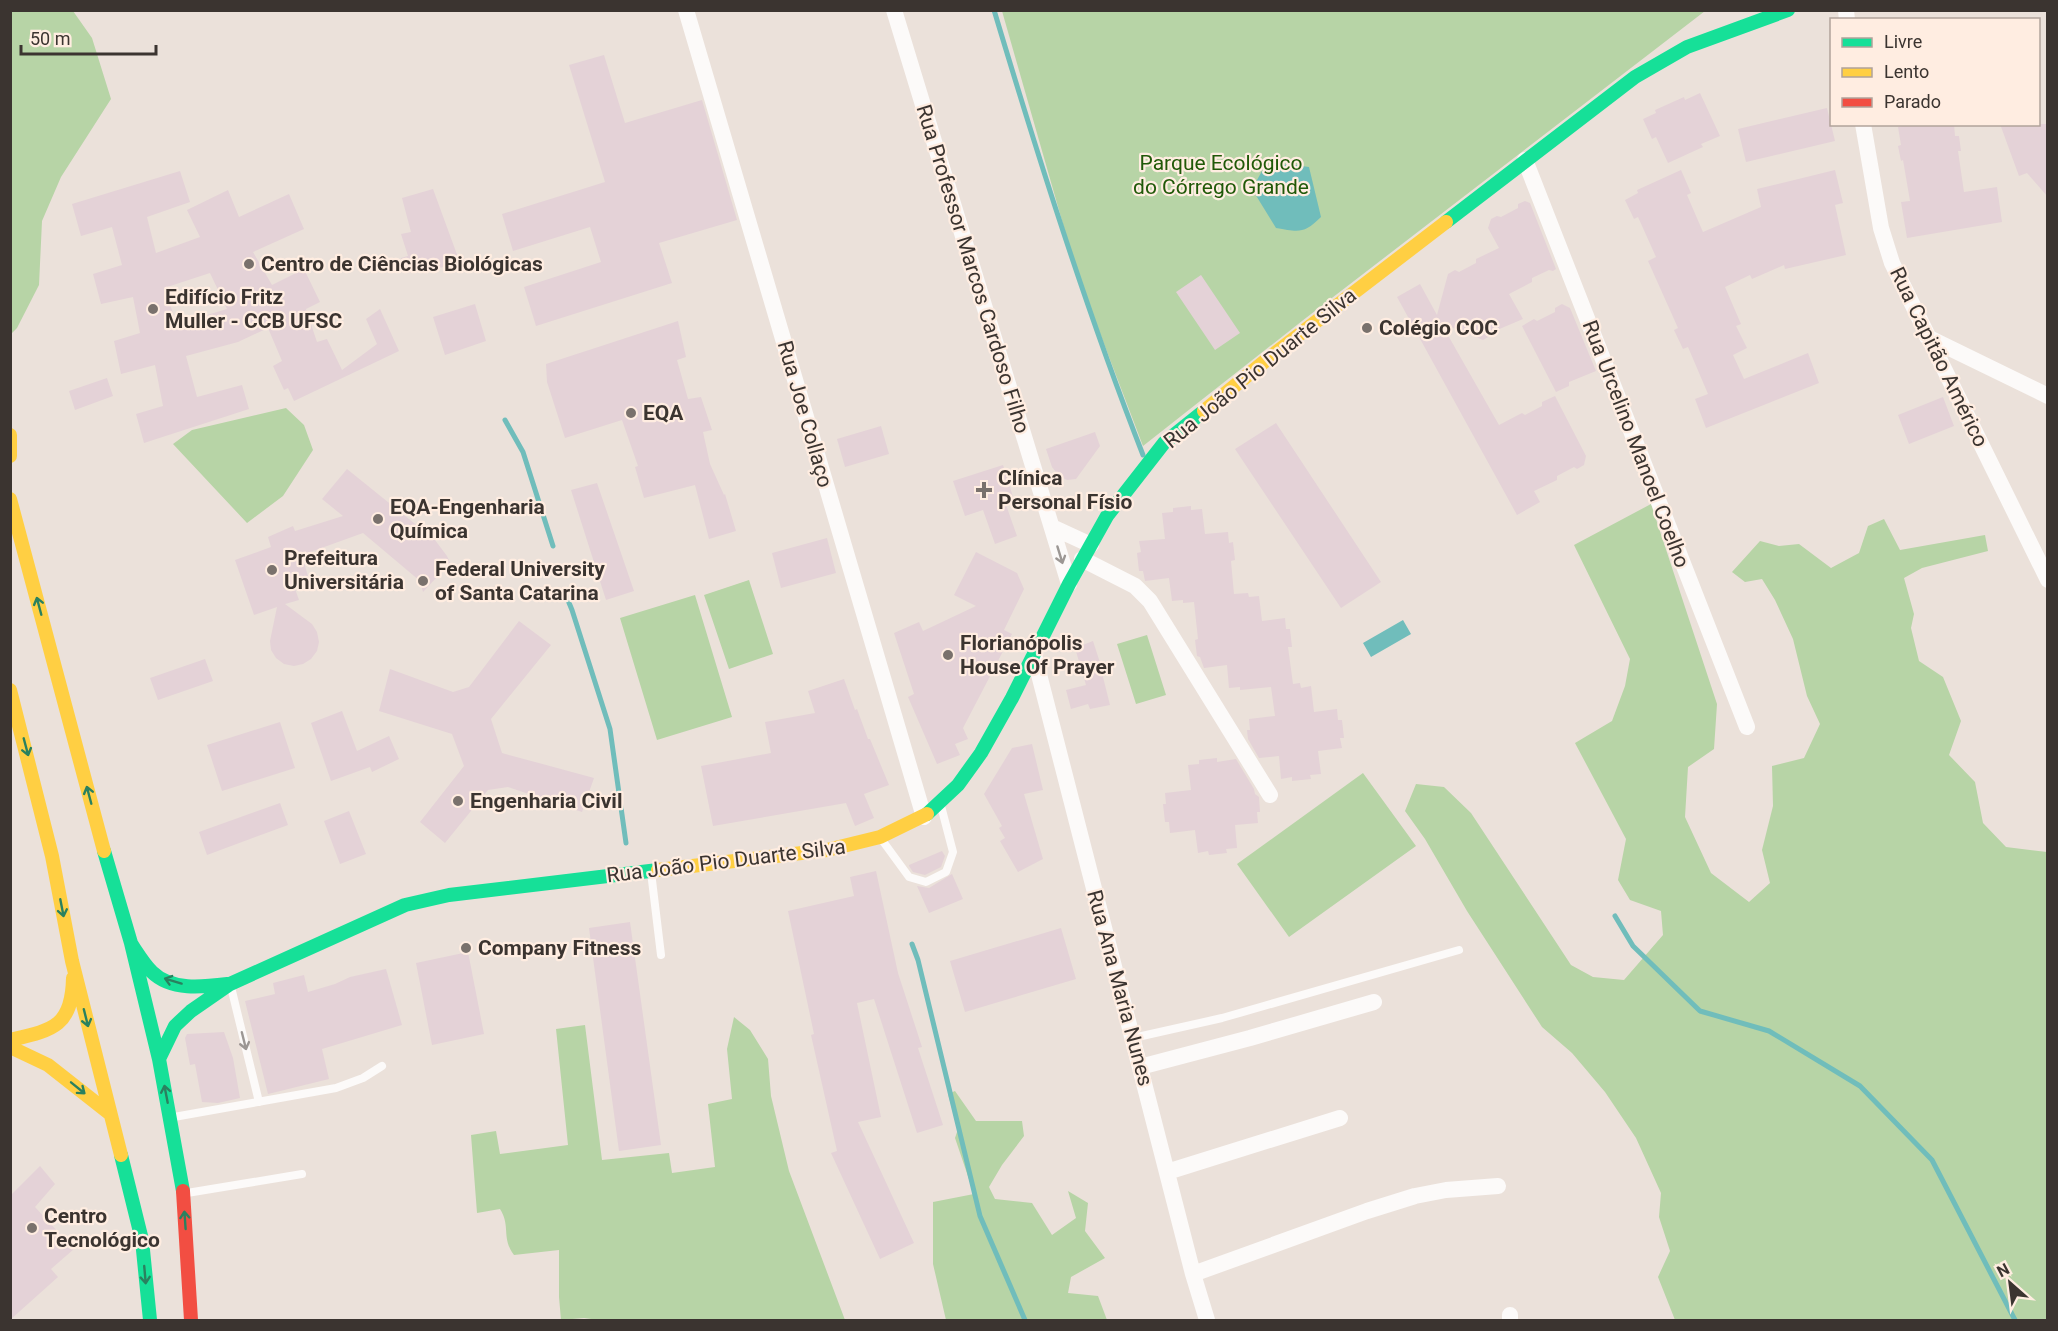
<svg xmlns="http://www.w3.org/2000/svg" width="2058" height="1331" font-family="Roboto,sans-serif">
<rect width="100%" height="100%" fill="#ebe1da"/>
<path fill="#b7d4a6" d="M10,11H73L92,38L111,99L61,177L42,221L39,285L17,328L12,333Z
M1002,11H1705L1302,321L1143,446L1077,273Z
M286,408L304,425L313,450L283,496L247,523L173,444L192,430Z
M1651,504L1717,704L1714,749L1688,767L1685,817L1711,873L1749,902L1770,883L1762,850L1773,806L1772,766L1804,758L1820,724L1807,696L1793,639L1775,600L1762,579L1745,582L1732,572L1760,541L1779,546L1799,544L1831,568L1859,553L1868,526L1884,519L1900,550L1985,535L1988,551L1922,568L1904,578L1914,614L1911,628L1919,661L1943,677L1961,721L1949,755L1975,782L1983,823L2006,847L2047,852V1320H1675L1658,1277L1670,1251L1659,1217L1661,1193L1636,1138L1605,1092L1572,1053L1542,1027L1467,911L1425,839L1405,811L1416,784L1444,787L1471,813L1571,965L1593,977L1624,980L1663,935L1661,911L1630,900L1618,880L1626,839L1575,743L1612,721L1625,686L1630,659L1574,545Z
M749,580L773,654L729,669L704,595Z
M695,595L732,717L657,740L620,618Z
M1147,635L1166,695L1136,704L1117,644Z
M1363,773L1416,846L1289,937L1237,864Z
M734,1017L750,1030L768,1059L771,1096L789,1171L845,1320H599L584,1318L561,1320L559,1297V1250L514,1255C501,1238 511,1226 500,1209L477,1213L471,1135L496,1131L500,1154L568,1145L556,1029L585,1025L602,1160L669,1153L672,1173L715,1167L708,1104L732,1099L727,1049Z
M955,1091L976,1121H1022L1024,1136L1002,1165L989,1187L995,1199L1032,1203L1052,1235L1076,1218L1068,1191L1088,1203L1085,1231L1105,1258L1071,1277L1068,1293L1098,1296L1107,1320H946L933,1264V1202L974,1194L955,1138L958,1129L948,1094Z"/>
<path fill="#70bdbb" d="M1288,164L1309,167L1321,217C1304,234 1299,232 1276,228L1252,189L1262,171Z
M1403,620L1411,634L1371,657L1363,643Z"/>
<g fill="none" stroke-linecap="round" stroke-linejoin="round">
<path stroke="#70bdbb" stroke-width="5" d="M994,10C1039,160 1086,309 1143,455
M505,420L523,452L553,546
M565,593L572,610L610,729L626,843
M1615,916L1633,946L1700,1011L1769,1031L1860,1086L1932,1160L2015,1320
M912,944L918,960L980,1216L1025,1320"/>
</g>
<path fill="#e4d2d7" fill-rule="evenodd" d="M604,55L625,123L702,100L737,220L659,243L672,283L536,326L524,287L601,262L590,227L513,251L502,214L605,182L569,65Z
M1700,93L1720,136L1701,144L1703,147L1668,163L1656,137L1652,139L1643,119L1656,113L1655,110L1684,97L1685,100Z
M1827,108L1835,141L1746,162L1738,129Z
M1910,124H1954L1955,136H1959L1961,151H1958L1964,192L1997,187L2002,222L1907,238L1901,202L1910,201L1903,160L1901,161L1898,146L1901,145L1898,127Z
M2000,124H2048V197L2027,173L2019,176Z
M1681,170L1691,193L1687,195L1703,232L1761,207L1757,189L1835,170L1843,203L1835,205L1846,255L1785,269L1784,265L1752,279L1750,275L1725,287L1741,324L1736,326L1747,348L1733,355L1744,379L1808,353L1819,383L1706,428L1695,399L1708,394L1688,347L1683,349L1674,330L1678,328L1648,261L1656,257L1638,217L1634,219L1625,200L1638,193L1637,190Z
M180,171L190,202L147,217L156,253L200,237L187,210L228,190L239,217L289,194L304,229L253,252L272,285L304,269L320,302L306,309L317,342L327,339L342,370L377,344L366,319L380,309L399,351L294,401L288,388L284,390L273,366L282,361L268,328L238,342L186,356L197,397L242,385L249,409L144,443L136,414L163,406L155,365L121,374L114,341L140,333L133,297L101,304L93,274L122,265L112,227L81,236L72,204ZM210,273L227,309L177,324L164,288Z
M433,189L459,260L438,269L406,273L401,258L408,256L401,234L411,232L402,198Z
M1525,201L1530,203L1556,269L1553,271L1549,270L1532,278V282L1509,294L1523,319L1490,333V336L1483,340L1441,323L1499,425L1522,413L1525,415L1542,406V402L1555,396L1586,456L1584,465L1577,469L1574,467L1557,476V480L1534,491L1540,502L1517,515L1397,297L1420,284L1437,315L1448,274L1455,270L1459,272L1476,263V259L1499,248L1488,228L1491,219L1497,216L1501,217L1518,208V204Z
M1201,275L1240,333L1215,350L1176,292Z
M475,304L486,341L445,355L433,317Z
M1562,304L1570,308L1596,371L1569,382V386L1556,392L1522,326L1534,319L1537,321L1555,312V308Z
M678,321L686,357L677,360L688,399L701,397L712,430L703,432L710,464L724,495L725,494L736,531L709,539L695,485L644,498L635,467L638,466L622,420L565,438L547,382L546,364Z
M107,378L113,396L75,410L69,391Z
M1943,397L1954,426L1909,444L1898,415Z
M1276,423L1381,582L1341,608L1235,449Z
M881,426L889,454L845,467L837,439Z
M1095,432L1100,446L1076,479L1067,480L1059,476L1052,467L1046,449Z
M1003,465L1014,500L1005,502L1017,536L995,544L983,510L965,516L953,481Z
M347,469L435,540L447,556L450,563L423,592L420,581L363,533L302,555L309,580L294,586L299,600L285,604L312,624L317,632L319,642L317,651L311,659L303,664L294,666L284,664L276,658L271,650L270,641L277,607L254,615L235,560L271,547L268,537L293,526L295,531L343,516L322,499Z
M597,483L634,591L606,600L571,490Z
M1191,506V510L1202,509L1205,534L1228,532L1229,543L1233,542L1235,560L1231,561L1234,594L1248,593L1249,597L1259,596L1262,621L1285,618L1286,629H1290L1292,647H1288L1293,684L1300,683L1301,688L1311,686L1314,712L1337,709L1338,720H1342L1344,738H1340L1342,748L1318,751L1321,774L1310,775L1311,779L1292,781V777L1281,779L1279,756L1259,758L1248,739L1247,730H1250L1249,719L1275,716L1271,687L1240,690V687L1229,688L1227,665L1204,668L1200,657L1197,656L1195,640L1198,639L1194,602L1183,603V600L1172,601L1169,578L1145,581L1143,571H1139L1137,553L1141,552L1139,541L1165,539L1162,513L1173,512V508Z
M827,538L836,573L781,588L772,553Z
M976,552L1017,573L1024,589L1004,630L1012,634L963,728L968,739L955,744L960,755L937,764L908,697L914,694L894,633L919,622L923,631L976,606L954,595Z
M519,621L551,645L491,719L502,753L594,778L582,812L508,787L488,790L445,843L420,822L464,766L452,734L379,711L390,669L453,692L469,687Z
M1093,641L1103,672L1102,673L1110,705L1090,709L1088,704L1071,709L1066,690L1086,685L1075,648Z
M205,659L213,681L158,700L150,678Z
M844,679L855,710L857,709L868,739H870L889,785L864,794L874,818L855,826L846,803L713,826L701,766L771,753L765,722L815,713L808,691Z
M342,711L357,751L389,736L399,759L372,772L370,767L331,781L311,723Z
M280,722L295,768L222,791L207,745Z
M1032,744L1043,790L1024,794L1043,859L1018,872L1000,841L1005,838L999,828L1002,826L984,794L1012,748Z
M1217,758V762L1236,759L1254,789L1255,794L1259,797L1260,812H1257L1258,823L1235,825L1237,848L1226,849L1227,853L1209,855L1208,851L1198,853L1195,830L1170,833L1169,822H1165L1163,804H1166L1165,793L1191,790L1188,765L1199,764V760Z
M280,803L288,825L207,855L199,832Z
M349,811L366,854L340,864L324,821Z
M942,851L945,856L941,867L925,875L913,872L909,866V865Z
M876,871L898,973L922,1047L918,1048L943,1125L917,1133L874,999L857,1003L881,1117L858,1122L914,1243L880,1259L831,1153L837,1151L811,1035L814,1034L788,911L854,896L850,877Z
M952,874L963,899L929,913L917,886L929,888Z
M630,922L661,1145L619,1151L589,928Z
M1061,928L1076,979L965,1012L950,961Z
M468,952L484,1034L432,1045L416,963Z
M386,969L402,1025L322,1049L329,1079L268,1094L245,1001L275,994L273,983L304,975L308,992L335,984L350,977Z
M224,1032L233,1058L240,1098L218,1103L202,1102L195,1064L190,1065L185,1038L187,1034Z
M40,1166L55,1184L35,1207L74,1249L51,1269L58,1277L10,1320V1196Z"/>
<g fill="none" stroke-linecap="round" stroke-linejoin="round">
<path stroke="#fcfaf9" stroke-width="8" d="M882,840L909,877L926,882L946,872L953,852L941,806
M651,872L661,955
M231,987L259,1102
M1133,1038L1222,1018L1459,950
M174,1117L336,1088L363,1078L382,1066
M187,1193L302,1174"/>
<path stroke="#fcfaf9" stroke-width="16" d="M686,10L924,817
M894,10L1069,584
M1846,10L1847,20
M1863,124L1881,228L1892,263L2048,580
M1525,160L1747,727
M1927,337L2048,396
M1052,527L1091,545
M1082,559L1135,586L1150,601L1270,795
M1034,655L1193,1274L1207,1320
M1140,1067L1250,1038L1374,1002
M1167,1172L1340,1118
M1193,1274L1367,1211L1415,1196L1446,1190L1498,1186
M1510,1320V1315"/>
<path stroke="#16e098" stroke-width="14" d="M1446,222L1635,77L1687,47L1788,10
M927,814L958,785L981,753L1012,698L1069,584L1107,516L1164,443L1204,411
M104,851L131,943L159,1059L183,1191
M132,945C138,954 144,964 152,972C171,991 203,987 228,984
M159,1059L175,1026L191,1011L230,984L405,905L449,895L658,870
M121,1155L142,1240L150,1320"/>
<path stroke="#ffcf43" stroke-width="14" d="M1204,411L1270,357L1446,222
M10,435V456
M10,499L104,851
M10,690L52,856L72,961L121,1155
M658,870L827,850L880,837L927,814
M10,1040C53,1030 72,1027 73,978
M10,1047L48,1065L109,1113"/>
<path stroke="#f24e42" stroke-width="14" d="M183,1191L191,1320"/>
</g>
<defs><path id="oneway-shaft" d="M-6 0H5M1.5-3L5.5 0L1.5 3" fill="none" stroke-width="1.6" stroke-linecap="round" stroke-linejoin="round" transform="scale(1.5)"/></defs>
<g stroke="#9c9794">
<use href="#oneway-shaft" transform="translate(1060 555) rotate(73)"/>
<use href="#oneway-shaft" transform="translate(244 1041) rotate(76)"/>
</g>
<g stroke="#2a815f">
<use href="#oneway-shaft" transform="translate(39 606) rotate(-105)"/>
<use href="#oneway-shaft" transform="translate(26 747) rotate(75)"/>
<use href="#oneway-shaft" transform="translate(89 795) rotate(-105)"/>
<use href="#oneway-shaft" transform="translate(62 908) rotate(79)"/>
<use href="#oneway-shaft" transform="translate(173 981) rotate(-163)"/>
<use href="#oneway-shaft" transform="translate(86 1018) rotate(76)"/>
<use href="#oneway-shaft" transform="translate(78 1088) rotate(39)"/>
<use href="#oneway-shaft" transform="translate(166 1094) rotate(-101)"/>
<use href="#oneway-shaft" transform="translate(185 1220) rotate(-94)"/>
<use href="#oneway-shaft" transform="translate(145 1275) rotate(85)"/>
</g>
<g fill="#79716c" stroke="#ffede1" stroke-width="2">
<circle cx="249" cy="264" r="6"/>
<circle cx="153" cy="309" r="6"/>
<circle cx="1367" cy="328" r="6"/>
<circle cx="631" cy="413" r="6"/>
<path d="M981 481h6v6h6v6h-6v6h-6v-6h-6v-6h6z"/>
<circle cx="378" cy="519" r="6"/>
<circle cx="272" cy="570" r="6"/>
<circle cx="423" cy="581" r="6"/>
<circle cx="948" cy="655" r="6"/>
<circle cx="458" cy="801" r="6"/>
<circle cx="466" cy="948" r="6"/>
<circle cx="32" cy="1228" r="6"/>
</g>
<g text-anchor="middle" stroke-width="4.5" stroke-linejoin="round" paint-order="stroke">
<g font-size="21" fill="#205908" stroke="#ffede1">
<text x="1221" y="170">Parque Ecológico<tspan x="1221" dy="24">do Córrego Grande</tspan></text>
</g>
<g font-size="21" font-weight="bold" fill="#3b3430" stroke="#ffede1" text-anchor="start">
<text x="261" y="271">Centro de Ciências Biológicas</text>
<text x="165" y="304">Edifício Fritz<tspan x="165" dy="24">Muller - CCB UFSC</tspan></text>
<text x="1379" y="335">Colégio COC</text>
<text x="643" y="420">EQA</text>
<text x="998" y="485">Clínica<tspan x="998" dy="24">Personal Físio</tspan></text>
<text x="390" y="514">EQA-Engenharia<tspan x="390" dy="24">Química</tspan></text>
<text x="284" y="565">Prefeitura<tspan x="284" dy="24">Universitária</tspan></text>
<text x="435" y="576">Federal University<tspan x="435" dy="24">of Santa Catarina</tspan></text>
<text x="960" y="650">Florianópolis<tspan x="960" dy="24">House Of Prayer</tspan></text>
<text x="470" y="808">Engenharia Civil</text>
<text x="478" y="955">Company Fitness</text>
<text x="44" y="1223">Centro<tspan x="44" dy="24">Tecnológico</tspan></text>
</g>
<g font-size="21" fill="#3b3430" stroke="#ffede1">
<text transform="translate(973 269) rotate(73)" y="7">Rua Professor Marcos Cardoso Filho</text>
<text transform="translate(1939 357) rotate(64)" y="7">Rua Capitão Américo</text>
<text transform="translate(1260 368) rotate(-39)" y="7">Rua João Pio Duarte Silva</text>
<text transform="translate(805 414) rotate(74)" y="7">Rua Joe Collaço</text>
<text transform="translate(1636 444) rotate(69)" y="7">Rua Urcelino Manoel Coelho</text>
<text transform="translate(726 861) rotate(-7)" y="7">Rua João Pio Duarte Silva</text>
<text transform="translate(1120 988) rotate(75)" y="7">Rua Ana Maria Nunes</text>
</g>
</g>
<rect width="2058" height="1331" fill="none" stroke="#3b3430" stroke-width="24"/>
<rect x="1830" y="18" width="210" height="108" fill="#ffede1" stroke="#b1a39a" stroke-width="1.5"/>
<rect x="1842" y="38" width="30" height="9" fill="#16e098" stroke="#b1a39a" stroke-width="1.5"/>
<text x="1884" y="48" font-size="18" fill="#3b3430">Livre</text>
<rect x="1842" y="68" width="30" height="9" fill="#ffcf43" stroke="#b1a39a" stroke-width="1.5"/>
<text x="1884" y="78" font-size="18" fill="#3b3430">Lento</text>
<rect x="1842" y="98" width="30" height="9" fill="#f24e42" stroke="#b1a39a" stroke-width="1.5"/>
<text x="1884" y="108" font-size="18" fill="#3b3430">Parado</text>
<g transform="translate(2010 1283) rotate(332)" stroke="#ffede1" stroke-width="4.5" paint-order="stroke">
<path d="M0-4.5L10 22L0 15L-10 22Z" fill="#3b3430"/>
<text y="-9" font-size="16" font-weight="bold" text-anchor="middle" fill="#3b3430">N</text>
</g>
<path d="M21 45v9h135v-9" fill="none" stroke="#3b3430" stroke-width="3"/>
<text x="30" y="45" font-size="18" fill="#3b3430" stroke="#ffede1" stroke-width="4.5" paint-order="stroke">50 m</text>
</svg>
